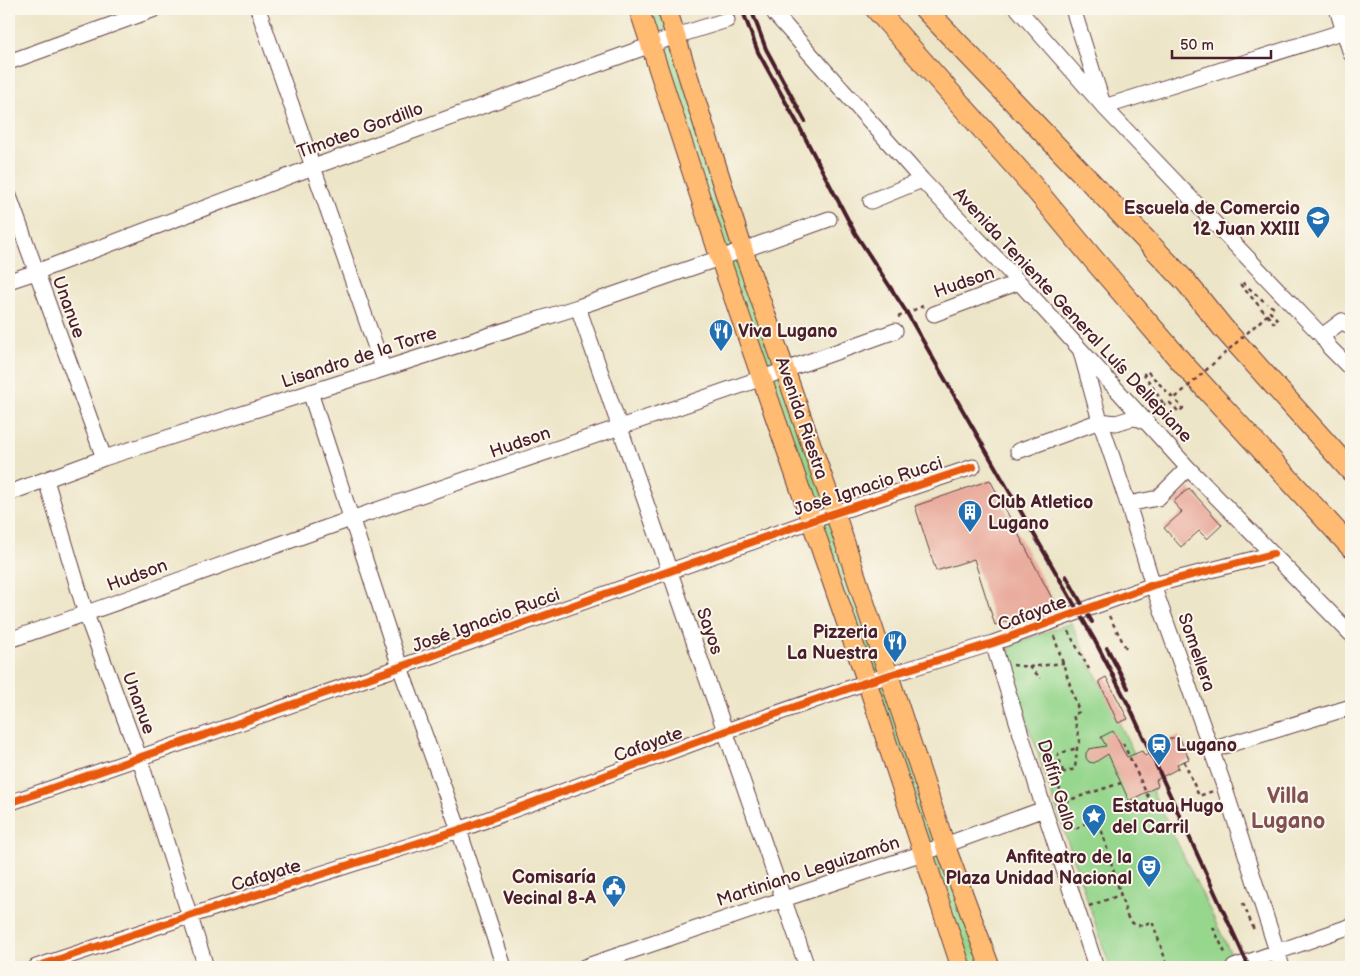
<svg xmlns="http://www.w3.org/2000/svg" width="1360" height="976" font-family="'Balsamiq Sans',sans-serif">
<rect width="100%" height="100%" fill="#fbf7ec"/>
<filter id="ink" filterUnits="userSpaceOnUse"><feTurbulence type="fractalNoise" baseFrequency=".02" numOctaves="2"/><feDisplacementMap in="SourceGraphic" scale="10" xChannelSelector="R" yChannelSelector="G"/><feConvolveMatrix kernelMatrix="1 2 1 2 8 2 1 2 1" color-interpolation-filters="sRGB"/></filter>
<filter id="wash" filterUnits="userSpaceOnUse"><feTurbulence type="fractalNoise" baseFrequency=".0096" numOctaves="4" result="noise"/><feDisplacementMap in="SourceGraphic" scale="20" xChannelSelector="R" yChannelSelector="G"/><feGaussianBlur stdDeviation="1.12" result="paint"/><feColorMatrix in="noise" values="0 0 0 0 0 0 0 0 0 0 0 0 0 0 0 0 0 1.4 0 .05"/><feComposite in="paint" operator="in"/></filter>
<g filter="url(#wash)">
<rect width="100%" height="100%" fill="#ede5c7"/>
<path fill="#96d68d" stroke="#707a5c" d="M639,9H667L990,967H961Z
M1071,623L1232,956L1228,960L1204,967H1110L1007,662L1009,651L1013,644Z"/>
<g id="blocks">
<path fill="#e9ac9d" d="M990,480L1055,604L995,625L974,559L936,571L915,506Z
M1189,488L1222,525L1207,539L1199,531L1181,547L1164,528L1182,512L1173,502Z
M1106,677L1128,719L1118,723L1099,681Z
M1113,731L1120,744H1121L1120,745L1127,757L1142,751L1145,756L1168,745L1167,740L1179,736L1189,759L1177,764L1179,768L1156,780L1158,786L1129,801L1108,754L1094,763L1089,762L1086,758V753L1089,749L1106,746L1101,737Z"/>
</g>
</g>
<g filter="url(#ink)">
<use href="#blocks" fill-opacity="0" stroke="#623d42" stroke-width="1"/>
<g fill="none" stroke-linecap="round" stroke-linejoin="round">
<defs>
<path id="minor" d="M258,9L383,368
M1018,9L1104,107L1322,336L1330,348L1351,369
M1073,9L1102,101
M1337,9L1351,54
M775,14L922,180L1019,282L1188,468L1351,634
M9,62L155,9
M1104,107L1351,29
M9,196L104,458
M871,201L922,180
M9,281L36,272L313,167L676,36L727,20
M578,307L807,967
M934,314L1019,282
M1322,336L1342,321L1351,327
M1081,352L1100,421L1128,504L1153,585L1224,786L1282,967
M310,392L400,667L459,830L504,967
M1018,451L1100,421L1116,423L1132,418L1140,419L1147,423
M46,480L86,614L139,757L206,967
M9,493L104,458L578,307L743,250L829,219
M1128,504L1158,498L1188,468
M9,640C123,601 237,559 351,519C533,456 715,396 895,331
M993,643L1044,809L1096,967
M1211,750L1351,707
M9,803L400,667L811,521L973,467
M36,967L189,916L459,830L726,731L867,682L993,643L1153,585L1273,554
M584,967L784,899L923,853L1044,809
M1234,967L1351,926"/>
<path id="major" d="M639,9L720,258L867,682L961,967
M667,9L743,250L835,513L945,845L990,967"/>
<path id="highway" d="M876,9L1031,184L1094,260L1185,366L1351,547
M925,9L1186,282L1223,328L1351,471"/>
</defs>
<use href="#minor" stroke="#623d42" stroke-width="17"/>
<use href="#major" stroke="#623d42" stroke-width="21"/>
<use href="#highway" stroke="#623d42" stroke-width="23"/>
<path stroke="#623d42" stroke-width="2.5" stroke-dasharray="4 4" stroke-linecap="butt" d="M1267,315L1274,323L1278,320L1270,312L1271,306L1277,309
M898,317L923,306
M1157,413L1164,405L1170,403L1179,412L1183,408L1174,399
M1109,616L1126,648
M1068,631L1089,669
M1054,636L1079,712L1073,715L1080,740L1077,748L1075,769L1055,775L1074,830C1082,825 1091,818 1100,825L1127,916C1134,928 1141,927 1152,921L1168,967
M1013,665L1029,667L1064,663
M1029,667L1041,678
M1123,743L1150,801
M1184,761L1199,796L1213,791
M1063,772L1058,754L1077,748
M1057,804L1121,783
M1243,903L1254,930
M1089,906L1120,895
M1213,927L1226,955
M1160,967L1167,965"/>
<use href="#minor" stroke="#fff" stroke-width="15"/>
<use href="#major" stroke="#ffbb71" stroke-width="19"/>
<use href="#highway" stroke="#ffbb71" stroke-width="21"/>
<path stroke="#4a1f2b" stroke-width="4" d="M742,9L758,52L800,128L855,233L907,313L1094,639L1130,708L1249,967
M751,9L766,49L805,121
M1066,576L1092,622
M1107,648L1128,688"/>
<path stroke="#623d42" stroke-width="2.5" stroke-dasharray="4 4" stroke-linecap="butt" d="M1163,403L1144,374L1147,371L1174,399L1267,315L1240,284L1242,282L1267,304"/>
<defs>
<path id="cycleway" d="M9,803L400,667L811,521L973,467
M36,967L189,916L459,830L726,731L867,682L993,643L1153,585L1273,554"/>
</defs>
<use href="#cycleway" stroke="#fbf7ec" stroke-width="11"/>
<use href="#cycleway" stroke="#e8590c" stroke-width="8"/>
</g>
</g>
<defs>
<symbol id="school-pin" viewBox="-11 -11 22 30"><path d="M0 17L-7.5 6A9.5 9.5 0 1 1 7.5 6Z" fill="#1f6fb2" stroke="#fbf7ec"/><path d="M0-5L7-2L0 1L-7-2ZM-4 1L0 2.5L4 1V4Q0 6-4 4Z" fill="#fff"/></symbol>
<symbol id="restaurant-pin" viewBox="-11 -11 22 30"><path d="M0 17L-7.5 6A9.5 9.5 0 1 1 7.5 6Z" fill="#1f6fb2" stroke="#fbf7ec"/><path d="M-5-6h1v4h1v-4h1v4h1v-4h1v5L-1.5 .5V6h-2V.5L-5-1ZM5-6V6H3V1.5H1.5Q1.5-4 5-6Z" fill="#fff"/></symbol>
<symbol id="building-pin" viewBox="-11 -11 22 30"><path d="M0 17L-7.5 6A9.5 9.5 0 1 1 7.5 6Z" fill="#1f6fb2" stroke="#fbf7ec"/><path d="M-4-6H4V6H1V3H-1V6H-4ZM-2.5-4.3h1.7v1.8h-1.7ZM.8-4.3h1.7v1.8H.8ZM-2.5-1h1.7V.8h-1.7ZM.8-1h1.7V.8H.8Z" fill="#fff"/></symbol>
<symbol id="station-pin" viewBox="-11 -11 22 30"><path d="M0 17L-7.5 6A9.5 9.5 0 1 1 7.5 6Z" fill="#1f6fb2" stroke="#fbf7ec"/><path d="M-3-6H3Q5-6 5-4V2Q5 4 3 4L4.5 6H3L1.5 4h-3L-3 6H-4.5L-3 4Q-5 4-5 2V-4Q-5-6-3-6ZM-3.5-4v3h7v-3ZM-3.5 1v1.5H-2V1ZM2 1v1.5H3.5V1Z" fill="#fff"/></symbol>
<symbol id="sight-pin" viewBox="-11 -11 22 30"><path d="M0 17L-7.5 6A9.5 9.5 0 1 1 7.5 6Z" fill="#1f6fb2" stroke="#fbf7ec"/><path d="M0-6L1.8-2.2L6-1.7L2.9 1.2L3.7 5.4L0 3.3L-3.7 5.4L-2.9 1.2L-6-1.7L-1.8-2.2Z" fill="#fff"/></symbol>
<symbol id="theatre-pin" viewBox="-11 -11 22 30"><path d="M0 17L-7.5 6A9.5 9.5 0 1 1 7.5 6Z" fill="#1f6fb2" stroke="#fbf7ec"/><path d="M-5-5.5Q0-4 5-5.5V0Q5 5 0 6Q-5 5-5 0ZM-3.3-2.5H-1v1.5H-3.3ZM1-2.5H3.3v1.5H1ZM-2.8 1Q0 5.5 2.8 1Z" fill="#fff"/></symbol>
<symbol id="civic-pin" viewBox="-11 -11 22 30"><path d="M0 17L-7.5 6A9.5 9.5 0 1 1 7.5 6Z" fill="#1f6fb2" stroke="#fbf7ec"/><path d="M-.6-6.5H3V-4.5H.6V-3L4-1V1h2V6H-6V1h2V-1L-.6-3ZM-1.2 2.5V6h2.4V2.5Z" fill="#fff"/></symbol>
</defs>
<g fill-rule="evenodd">
<use href="#school-pin" x="1304" y="204" width="28" height="38"/>
<use href="#restaurant-pin" x="707" y="317" width="28" height="38"/>
<use href="#building-pin" x="956" y="498" width="28" height="38"/>
<use href="#restaurant-pin" x="881" y="628" width="28" height="38"/>
<use href="#station-pin" x="1145" y="731" width="28" height="38"/>
<use href="#sight-pin" x="1080" y="802" width="28" height="38"/>
<use href="#theatre-pin" x="1135" y="853" width="28" height="38"/>
<use href="#civic-pin" x="600" y="873" width="28" height="38"/>
</g>
<g text-anchor="middle" stroke-width="4" stroke-linejoin="round" paint-order="stroke">
<g font-size="18" fill="#4a1f2b" stroke="#fbf7ec">
<text transform="translate(360 130) rotate(-20)" y="6">Timoteo Gordillo</text>
<text transform="translate(964 282) rotate(-19)" y="6">Hudson</text>
<text transform="translate(69 307) rotate(70)" y="6">Unanue</text>
<text transform="translate(1073 315) rotate(47)" y="6">Avenida Teniente General Luís Dellepiane</text>
<text transform="translate(359 357) rotate(-18)" y="6">Lisandro de la Torre</text>
<text transform="translate(802 418) rotate(71)" y="6">Avenida Riestra</text>
<text transform="translate(520 442) rotate(-19)" y="6">Hudson</text>
<text transform="translate(868 486) rotate(-18)" y="6">José Ignacio Rucci</text>
<text transform="translate(137 575) rotate(-20)" y="6">Hudson</text>
<text transform="translate(1032 613) rotate(-20)" y="6">Cafayate</text>
<text transform="translate(486 620) rotate(-20)" y="6">José Ignacio Rucci</text>
<text transform="translate(710 631) rotate(71)" y="6">Sayos</text>
<text transform="translate(1197 652) rotate(71)" y="6">Somellera</text>
<text transform="translate(139 703) rotate(70)" y="6">Unanue</text>
<text transform="translate(648 744) rotate(-20)" y="6">Cafayate</text>
<text transform="translate(1057 785) rotate(73)" y="6">Delfín Gallo</text>
<text transform="translate(808 871) rotate(-18)" y="6">Martiniano Leguizamón</text>
<text transform="translate(266 875) rotate(-17)" y="6">Cafayate</text>
</g>
<g font-size="18" font-weight="bold" fill="#4a1f2b" stroke="#fbf7ec" text-anchor="end">
<text x="1300" y="214">Escuela de Comercio<tspan x="1300" dy="21">12 Juan XXIII</tspan></text>
<text x="738" y="337" text-anchor="start">Viva Lugano</text>
<text x="988" y="508" text-anchor="start">Club Atletico<tspan x="988" dy="21">Lugano</tspan></text>
<text x="878" y="638">Pizzeria<tspan x="878" dy="21">La Nuestra</tspan></text>
<text x="1176" y="751" text-anchor="start">Lugano</text>
<text x="1112" y="812" text-anchor="start">Estatua Hugo<tspan x="1112" dy="21">del Carril</tspan></text>
<text x="1132" y="863">Anfiteatro de la<tspan x="1132" dy="21">Plaza Unidad Nacional</tspan></text>
<text x="596" y="883">Comisaría<tspan x="596" dy="21">Vecinal 8-A</tspan></text>
</g>
<g font-size="22" font-weight="bold" fill="#825053" stroke="#fbf7ec">
<text x="1288" y="803">Villa<tspan x="1288" dy="25">Lugano</tspan></text>
</g>
</g>
<rect width="1360" height="976" fill="none" stroke="#fbf7ec" stroke-width="30"/>
<path d="M1172 50v8h99v-8" fill="none" stroke="#4a1f2b" stroke-width="2.5"/>
<text x="1180" y="50" font-size="15" fill="#4a1f2b" stroke="#fbf7ec" stroke-width="4" paint-order="stroke">50 m</text>
</svg>
